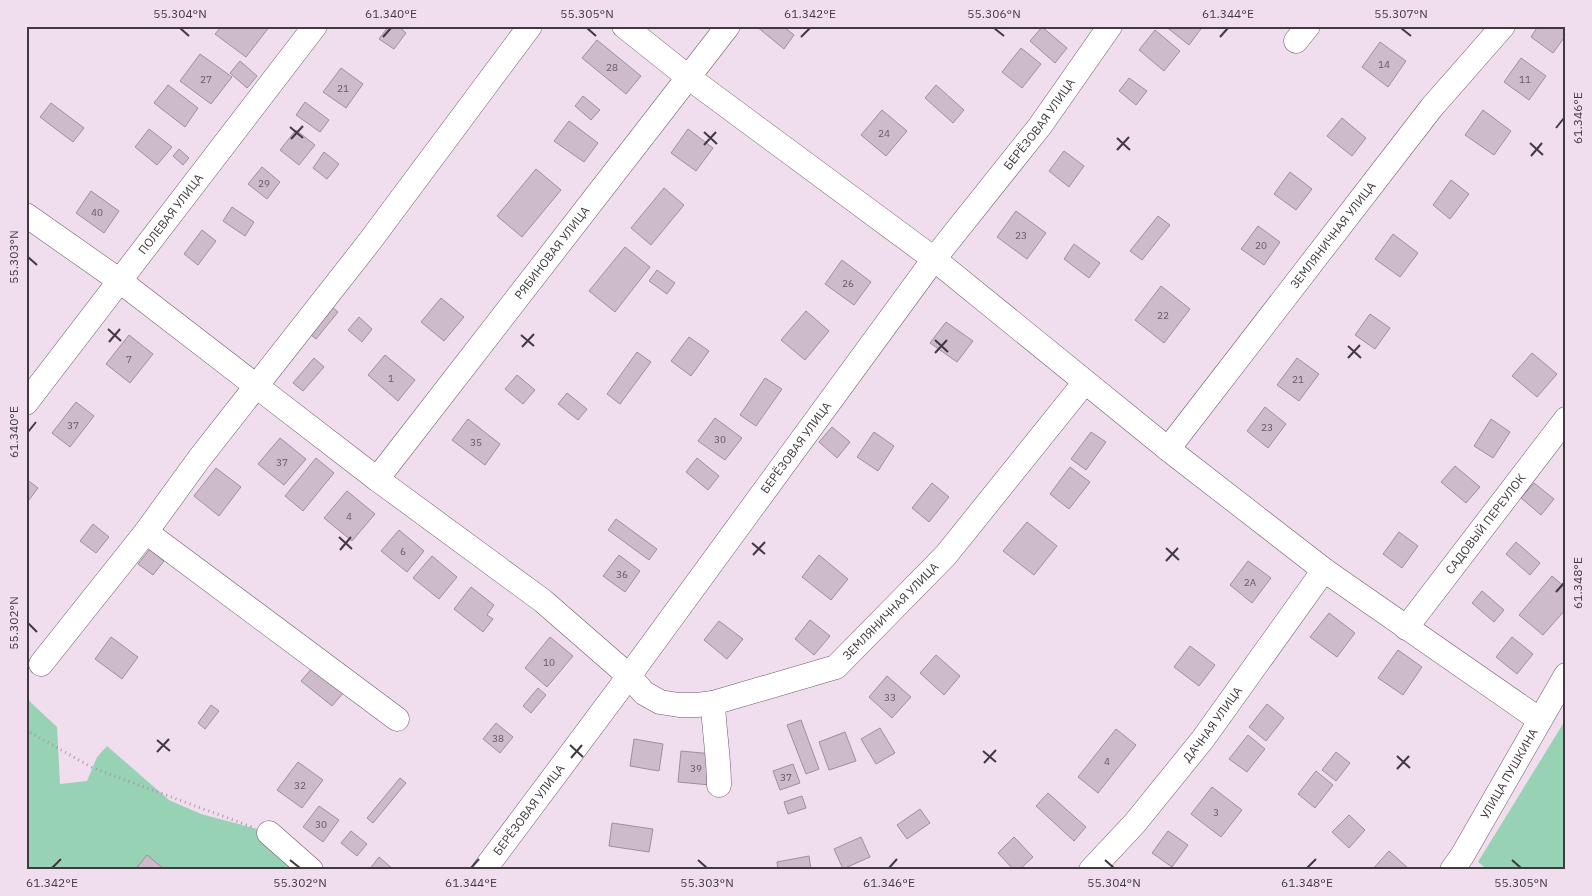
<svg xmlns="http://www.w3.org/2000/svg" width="1592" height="896" font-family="'IBM Plex Sans',sans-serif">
<rect width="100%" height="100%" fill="#f0ddee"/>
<path fill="#97d2b4" d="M26,698L57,727L60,784L87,781L97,757L107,746L169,800L201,814L257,829L295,861L289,870H26Z
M1566,719V870H1488L1478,862Z"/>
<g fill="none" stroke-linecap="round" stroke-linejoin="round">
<path stroke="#75c4d7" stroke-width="5" d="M26,868L31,870"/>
</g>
<path fill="#cdbbcc" stroke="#a08e9e" d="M222,26H270L246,57L215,34Z
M389,26H398L406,33L394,49L379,39Z
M756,26H783L794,35L784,49Z
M1165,26H1203L1189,45Z
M1538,26H1564L1566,28V35L1553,53L1531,37Z
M1042,27L1067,48L1055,63L1030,41Z
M1155,30L1180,51L1164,71L1139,50Z
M597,40L641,76L626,94L582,58Z
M1380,42L1406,61L1388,87L1362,67Z
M1021,48L1041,64L1022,88L1002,72Z
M200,54L232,77L211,104L180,81Z
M1521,58L1546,76L1529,100L1504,82Z
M240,61L257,76L247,88L230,73Z
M341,68L363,84L346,108L323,92Z
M1129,78L1147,91L1136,105L1119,91Z
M168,85L198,108L185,127L154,103Z
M936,85L964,110L953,123L925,98Z
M583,96L600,110L591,120L575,106Z
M305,102L329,120L320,132L296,115Z
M51,103L84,128L73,142L40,117Z
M882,110L907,131L886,156L861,135Z
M1483,110L1511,131L1494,155L1465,135Z
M1342,118L1366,138L1352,156L1327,136Z
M569,121L598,143L584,162L554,141Z
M149,129L172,147L157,165L135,147Z
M688,129L713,148L696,171L671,153Z
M296,130L315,145L299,165L280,150Z
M179,149L189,158L183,165L173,156Z
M1064,151L1084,166L1069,187L1049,171Z
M324,152L339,164L327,179L313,168Z
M262,167L280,182L267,199L248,184Z
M536,169L561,190L522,237L497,216Z
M1290,172L1312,189L1296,210L1274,194Z
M1451,180L1469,194L1450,219L1433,205Z
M664,188L684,205L651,245L631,228Z
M91,191L119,211L104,233L76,213Z
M232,207L254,222L245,236L223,221Z
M1016,211L1046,233L1027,259L997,237Z
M1158,216L1170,225L1142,260L1130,251Z
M1258,226L1280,242L1264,265L1241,249Z
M202,230L216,241L198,265L184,254Z
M1393,234L1418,253L1400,277L1375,259Z
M1074,244L1100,263L1089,278L1064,259Z
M625,247L650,267L615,312L589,291Z
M842,260L871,282L854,305L825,284Z
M657,270L675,283L667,294L649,281Z
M1161,286L1190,309L1164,343L1135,320Z
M441,298L464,317L444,341L421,322Z
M327,303L338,312L316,339L305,330Z
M806,311L829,331L805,360L781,340Z
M1370,314L1390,328L1375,349L1355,335Z
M359,317L372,329L362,342L348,330Z
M946,322L973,341L957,362L930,343Z
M129,335L153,354L130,383L106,364Z
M689,337L709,351L691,376L671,361Z
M637,352L651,362L620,404L607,394Z
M1532,353L1557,374L1537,397L1512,376Z
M385,355L415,380L398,401L368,375Z
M314,358L324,367L303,391L293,383Z
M1297,358L1319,374L1299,401L1277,385Z
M517,375L535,390L523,404L505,389Z
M765,378L782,389L756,426L740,415Z
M567,393L587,409L578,420L558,404Z
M76,402L94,416L70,447L52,433Z
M1265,407L1286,424L1268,448L1247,431Z
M715,418L742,438L725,460L698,441Z
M468,419L500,444L485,465L452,440Z
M1491,419L1510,432L1493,458L1474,446Z
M832,427L850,442L837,458L819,442Z
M874,432L894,446L878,471L857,457Z
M1091,432L1106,442L1086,470L1071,459Z
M280,438L306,459L284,485L258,464Z
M316,458L334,473L303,511L285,496Z
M697,458L719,476L708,490L686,472Z
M1455,466L1480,487L1466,503L1441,482Z
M1070,467L1090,482L1069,509L1050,494Z
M216,468L241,487L219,516L194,496Z
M26,479L38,488L26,504Z
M932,483L949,497L929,522L912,508Z
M1534,483L1554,499L1541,515L1521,498Z
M347,491L375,514L352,541L324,518Z
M616,519L657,549L649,560L608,530Z
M1027,522L1057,546L1034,575L1003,551Z
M93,524L109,537L96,553L80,541Z
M399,530L424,551L407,572L381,551Z
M1399,532L1418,546L1402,568L1383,554Z
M1516,542L1540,563L1530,575L1506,554Z
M150,549L164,561L153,575L138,564Z
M619,555L640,571L625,592L603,576Z
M819,555L848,579L831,600L802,577Z
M432,556L457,577L439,599L413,578Z
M1248,561L1271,578L1252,603L1230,585Z
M1552,576L1566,588V609L1543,635L1519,615Z
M471,587L494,605L487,615L493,619L483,632L454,609Z
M1482,591L1504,610L1494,622L1472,603Z
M1329,613L1355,633L1337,657L1310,637Z
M810,620L830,636L814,655L795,639Z
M719,621L743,639L727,659L704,640Z
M111,637L138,657L122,679L95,659Z
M550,637L573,656L547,687L525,668Z
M1512,637L1533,654L1517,674L1496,657Z
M1190,646L1215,665L1199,686L1174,667Z
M1398,650L1422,667L1403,695L1378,678Z
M936,655L960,676L944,695L920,673Z
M313,667L344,692L332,706L301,681Z
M887,676L911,697L892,718L869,697Z
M538,688L546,695L531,713L523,706Z
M1267,704L1284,718L1266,741L1249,727Z
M211,705L219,711L205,729L198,723Z
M801,720L819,769L806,774L787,725Z
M496,723L513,737L500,753L483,739Z
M880,728L895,753L876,764L861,739Z
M1116,729L1136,745L1098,793L1078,777Z
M845,732L856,761L829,770L819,742Z
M1248,735L1265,749L1247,772L1229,759Z
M634,739L663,744L659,771L630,766Z
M681,751L713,754L710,785L678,782Z
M1336,752L1350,763L1336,781L1322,770Z
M298,762L323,780L302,808L277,790Z
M793,764L800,783L780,790L773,771Z
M1316,771L1333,785L1315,808L1298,794Z
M400,778L406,783L373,823L367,818Z
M1212,787L1242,810L1221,837L1191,814Z
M1048,793L1086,827L1074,841L1036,806Z
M802,796L806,808L788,814L784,802Z
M319,806L339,820L323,842L303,827Z
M920,809L930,823L907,839L897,825Z
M1349,815L1365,830L1349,848L1332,832Z
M612,823L653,829L649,852L609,846Z
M351,831L367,844L357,856L341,843Z
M1168,831L1188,845L1172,867L1152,853Z
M861,837L870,857L843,869L834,849Z
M1014,837L1033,857L1019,870H1014L998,853Z
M1389,851L1410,870H1372Z
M147,855L165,870H135Z
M809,856L811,870H778L777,862Z
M379,857L394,870H369Z"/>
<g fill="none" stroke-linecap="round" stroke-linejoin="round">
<defs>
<g id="minor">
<path d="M624,26L688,77L934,259L1168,449L1324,570L1540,720"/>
<path d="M1296,41L1308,26"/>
<path id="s1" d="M26,215L120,281L377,479L543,601L629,676L644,693L660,702L679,705H697L713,703L836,667L946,555L1085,382"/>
<path id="s2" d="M26,403L315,26"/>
<path id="s3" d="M1168,449L1432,107L1503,26"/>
<path id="s4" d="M377,479L728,26"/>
<path d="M146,532L397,719"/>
<path id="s5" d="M1406,628L1566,419"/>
<path d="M41,664L146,532L199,459L370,241L530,26"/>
<path d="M713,703C714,731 719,758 719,785"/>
<path d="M269,833L311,870"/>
<path id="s6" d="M484,870L629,676L934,259L1040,126L1110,26"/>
<path id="s7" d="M1091,870L1135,823L1203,739L1324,570"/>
<path id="s8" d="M1452,870L1462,856L1566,675"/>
</g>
</defs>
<use href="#minor" stroke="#6b5b69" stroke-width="25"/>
<path stroke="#a89aa7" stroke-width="3" stroke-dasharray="1 4" stroke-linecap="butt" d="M26,730L93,768L252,827"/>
<use href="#minor" stroke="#fff" stroke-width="24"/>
</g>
<path fill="none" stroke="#40393f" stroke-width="2" d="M180,28L189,36M587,28L596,36M994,28L1004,36M1401,28L1411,36M383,37L391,28M801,37L810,28M1220,37L1228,28M290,127L303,138M1556,128L1564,118M704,132L717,144M1117,138L1130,150M291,139L303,126M1530,143L1543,155M704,145L716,132M1117,150L1129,137M1531,156L1542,143M28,257L37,265M108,329L121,341M521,335L534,346M935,340L948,352M109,342L120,329M1348,346L1361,358M522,347L534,334M935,353L947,340M1348,358L1360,345M28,432L36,422M339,537L352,549M752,543L765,554M1166,548L1179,560M340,550L351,537M753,555L765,542M1166,561L1178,548M1556,592L1564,583M28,623L37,632M157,740L170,751M570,745L583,757M983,751L996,762M157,752L169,739M1397,756L1410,768M571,758L582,745M984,763L996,750M1397,769L1409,756M290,860L300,868M698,860L707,868M1105,860L1114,868M1512,860L1521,868M52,868L61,859M471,868L479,859M889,868L897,859M1307,868L1316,859"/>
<g text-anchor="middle" stroke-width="4" stroke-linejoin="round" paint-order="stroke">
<g font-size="10" fill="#635a62">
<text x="1384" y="68">14</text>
<text x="612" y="71">28</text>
<text x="206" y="83">27</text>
<text x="1525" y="83">11</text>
<text x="343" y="92">21</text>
<text x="884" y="137">24</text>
<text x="264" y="187">29</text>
<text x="97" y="216">40</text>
<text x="1021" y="239">23</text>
<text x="1261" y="249">20</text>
<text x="848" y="287">26</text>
<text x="1163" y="319">22</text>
<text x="129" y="363">7</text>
<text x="391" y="382">1</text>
<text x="1298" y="383">21</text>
<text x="73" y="429">37</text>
<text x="1267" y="431">23</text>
<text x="720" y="443">30</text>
<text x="476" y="446">35</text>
<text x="282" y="466">37</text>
<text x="349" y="520">4</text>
<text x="403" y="555">6</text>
<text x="622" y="578">36</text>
<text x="1250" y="586">2А</text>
<text x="549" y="666">10</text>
<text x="890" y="701">33</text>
<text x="498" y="742">38</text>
<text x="1107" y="765">4</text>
<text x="696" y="772">39</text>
<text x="786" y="781">37</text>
<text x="300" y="789">32</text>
<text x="1216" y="816">3</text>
<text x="321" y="828">30</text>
</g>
<g font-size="12" fill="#40393f" stroke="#f0ddee">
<text dy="4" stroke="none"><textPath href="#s6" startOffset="930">БЕРЁЗОВАЯ УЛИЦА</textPath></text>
<text dy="4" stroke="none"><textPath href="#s2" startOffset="238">ПОЛЕВАЯ УЛИЦА</textPath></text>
<text dy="4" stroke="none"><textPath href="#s3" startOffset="270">ЗЕМЛЯНИЧНАЯ УЛИЦА</textPath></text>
<text dy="4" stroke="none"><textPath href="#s4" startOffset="286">РЯБИНОВАЯ УЛИЦА</textPath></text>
<text dy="4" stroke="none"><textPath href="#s6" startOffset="525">БЕРЁЗОВАЯ УЛИЦА</textPath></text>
<text dy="4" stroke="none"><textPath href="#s5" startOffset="131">САДОВЫЙ ПЕРЕУЛОК</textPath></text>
<text dy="4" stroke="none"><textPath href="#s1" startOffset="1060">ЗЕМЛЯНИЧНАЯ УЛИЦА</textPath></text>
<text dy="4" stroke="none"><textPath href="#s7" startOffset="190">ДАЧНАЯ УЛИЦА</textPath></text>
<text dy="4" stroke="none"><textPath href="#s8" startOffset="112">УЛИЦА ПУШКИНА</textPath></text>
<text dy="4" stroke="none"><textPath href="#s6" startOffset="75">БЕРЁЗОВАЯ УЛИЦА</textPath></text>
</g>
</g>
<rect width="1592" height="896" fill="none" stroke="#f0ddee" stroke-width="55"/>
<rect x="28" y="28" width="1536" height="840" fill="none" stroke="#40393f" stroke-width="2"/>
<g font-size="12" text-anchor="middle" fill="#40393f">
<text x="180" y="18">55.304°N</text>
<text x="391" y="18">61.340°E</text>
<text x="587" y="18">55.305°N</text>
<text x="810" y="18">61.342°E</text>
<text x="994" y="18">55.306°N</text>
<text x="1228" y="18">61.344°E</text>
<text x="1401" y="18">55.307°N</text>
<text transform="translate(1578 118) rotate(-90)" y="4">61.346°E</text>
<text transform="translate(14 257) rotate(-90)" y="4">55.303°N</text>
<text transform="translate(14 432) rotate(-90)" y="4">61.340°E</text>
<text transform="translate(1578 583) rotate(-90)" y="4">61.348°E</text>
<text transform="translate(14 623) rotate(-90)" y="4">55.302°N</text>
<text x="52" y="887">61.342°E</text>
<text x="300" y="887">55.302°N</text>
<text x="471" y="887">61.344°E</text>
<text x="707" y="887">55.303°N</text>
<text x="889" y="887">61.346°E</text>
<text x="1114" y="887">55.304°N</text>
<text x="1307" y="887">61.348°E</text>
<text x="1521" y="887">55.305°N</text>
</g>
</svg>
